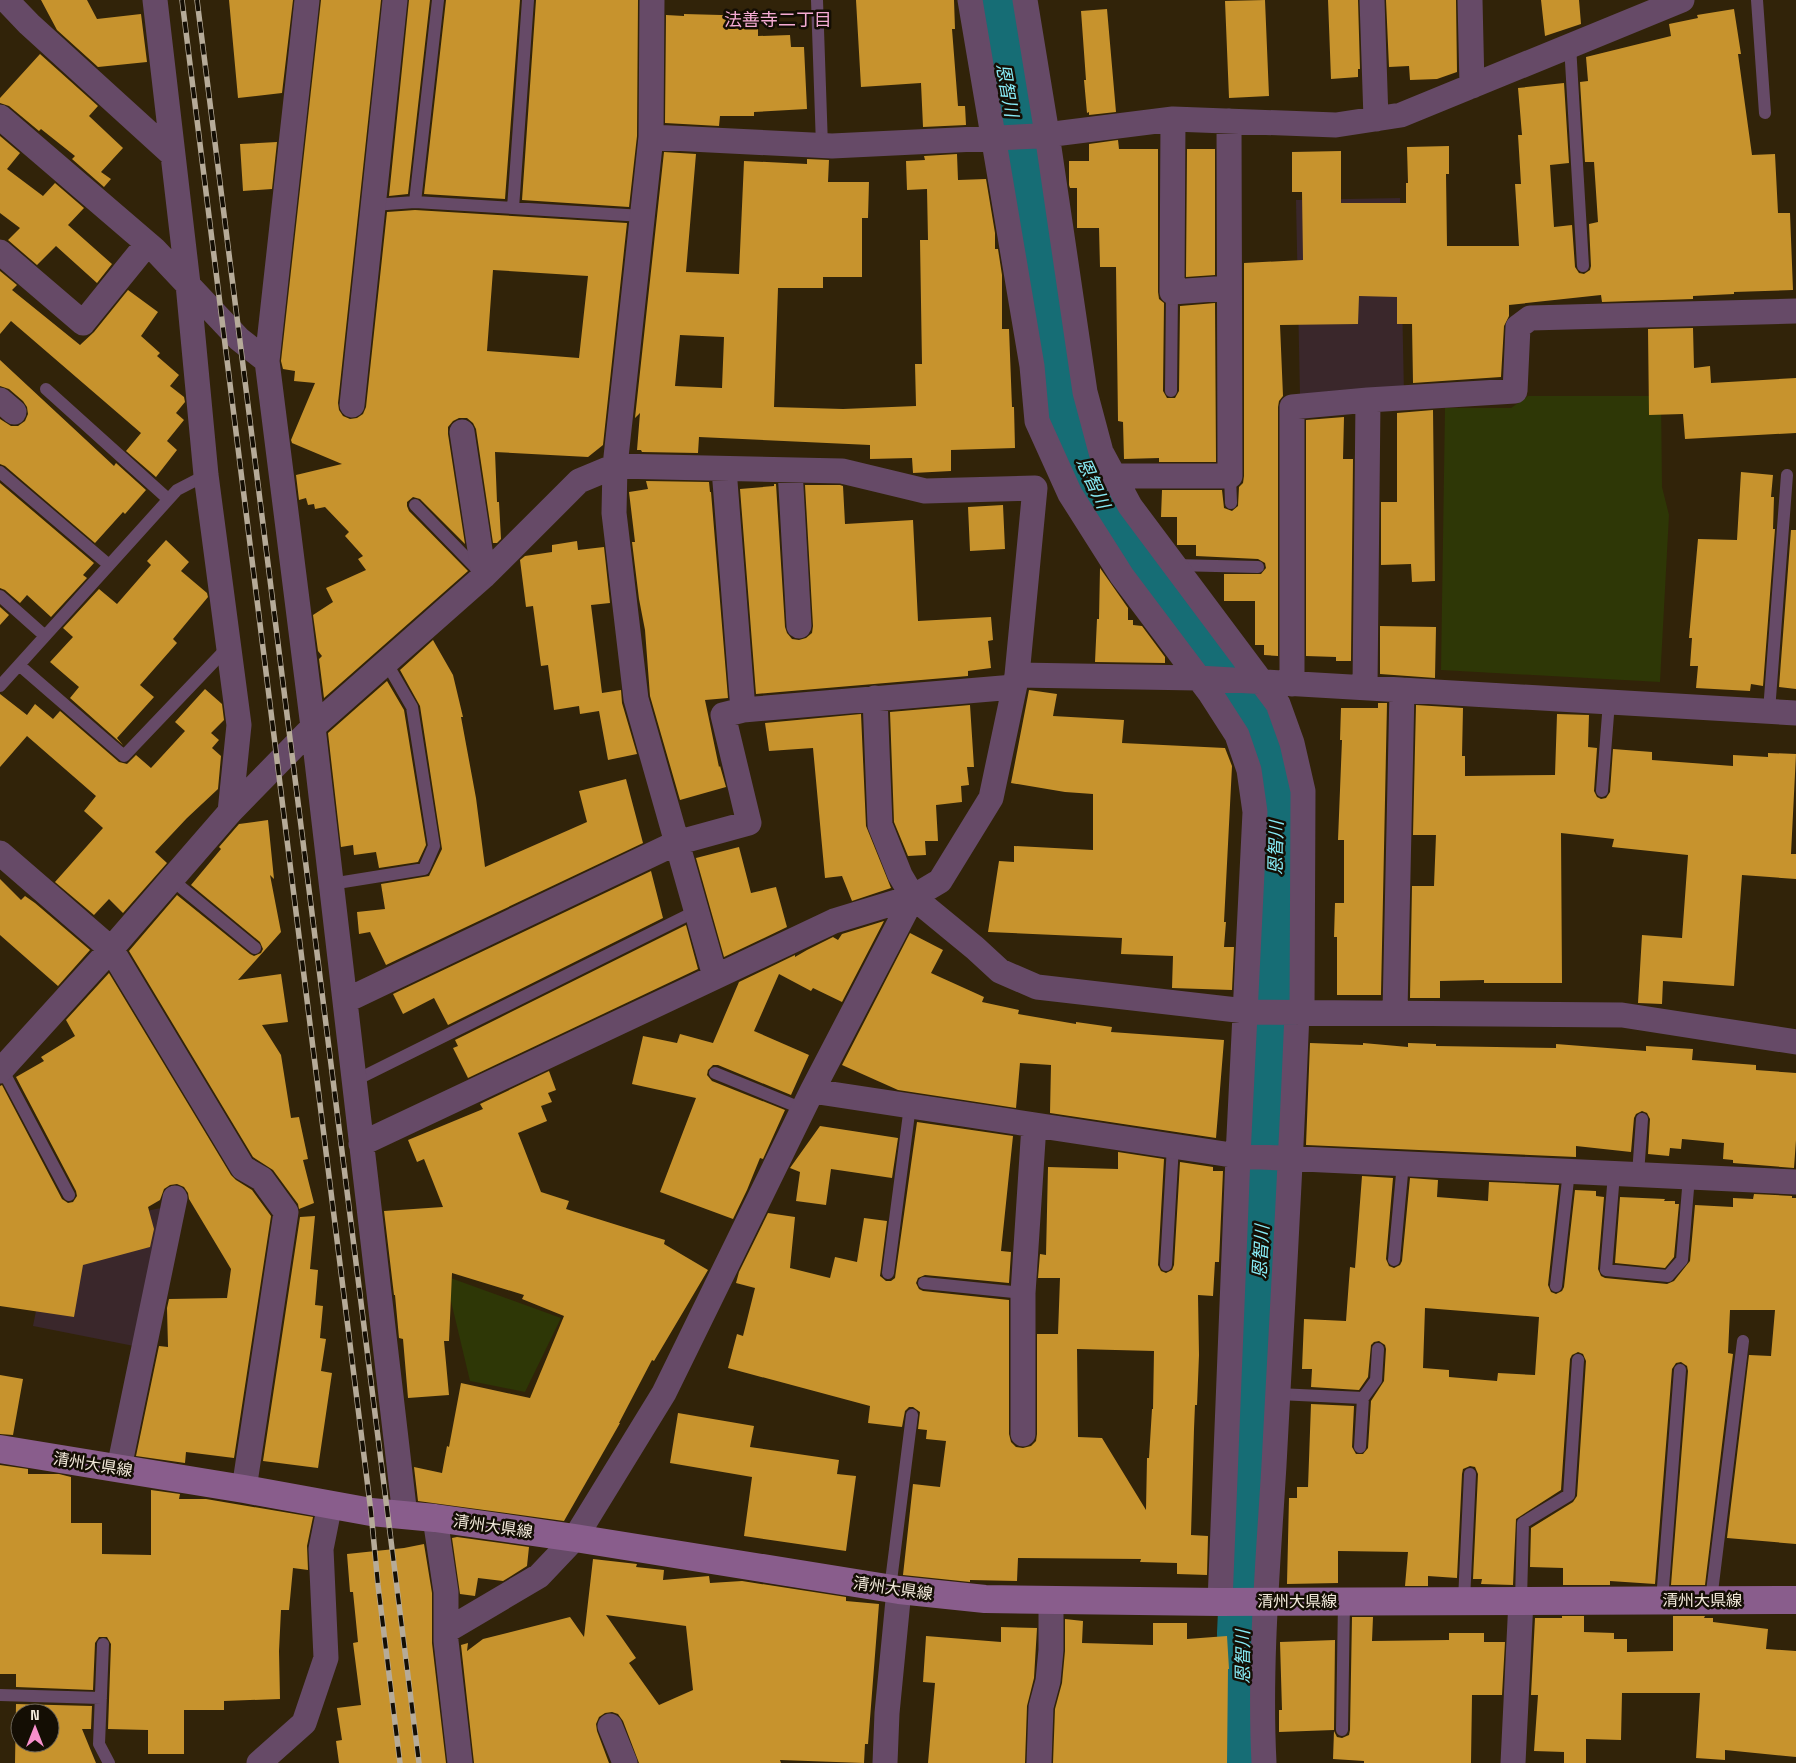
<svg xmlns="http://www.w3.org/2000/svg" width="1796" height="1763" font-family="'Space Grotesk','Noto Sans JP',sans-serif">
<rect width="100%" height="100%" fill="#312309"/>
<path fill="#3a272b" d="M1400,198L1404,394L1300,396L1296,200Z
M166,1207L139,1347L33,1326L52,1230Z"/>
<path fill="#2e3706" d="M1528,396H1661L1662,487L1669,515L1660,682L1441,670L1445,408H1511Z
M445,1276L561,1318L525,1392L470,1381Z"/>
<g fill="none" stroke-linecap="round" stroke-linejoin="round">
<path stroke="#166d75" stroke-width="50" d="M991,0L1061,411L1102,507L1255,713L1278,780L1273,987L1242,1633L1245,1763"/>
</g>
<path fill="#c7932d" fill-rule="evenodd" d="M41,0H87L97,19L141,14L147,62L98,67L57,30Z
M229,0H293L282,93L238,98Z
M321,0H381L338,403L339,410L343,416L350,419L357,418L363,414L366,407L387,212L415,210L627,223L603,445L588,457L495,452L497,502H499L501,539L497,543H493L476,429L473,423L467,418H459L453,421L448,427V434L465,544L420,499L413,497L407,502V506L409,511L468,571L324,698L319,659L322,656L318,651L313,615L333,602L326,588L366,570L358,559L363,556L345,536L349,532L325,507L315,509L314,504L308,505L306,498L299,500L296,475L342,464L292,443L291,440L315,383L294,381L295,371L283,369L281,361ZM493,270L588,276L579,358L487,351Z
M409,0H430L408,194L389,196Z
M446,0H520L505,199L424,194Z
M536,0H638L637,136L629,207L522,200Z
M856,0H954L955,29H952L958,106H965L966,125L923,127L921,83L861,87Z
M1265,0L1269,96L1229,98L1225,1Z
M1328,0H1358L1360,69H1358V77L1331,79Z
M1386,0H1456L1457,72L1437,79L1410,80L1409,66L1389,67Z
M1541,0H1579L1581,24L1545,36Z
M1107,9L1116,112L1089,115V112L1087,113L1084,80H1086L1081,11Z
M1734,9L1741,54H1738L1752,155L1775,154L1778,213H1790L1793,290L1734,292V294L1693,296V299L1602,302L1601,295L1509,305V316L1504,326L1501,377L1413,383L1412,324H1397V297L1359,296L1358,324L1280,325L1283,396L1279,401L1278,407V656L1264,655V645H1255V601H1224V574H1261L1266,568L1265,563L1258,559L1196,556V545H1177V517H1161L1162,490H1222L1224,508L1232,511L1238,506L1239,487L1243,483L1244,476V263L1303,260L1302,192H1292V152L1341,151V203H1406V183H1408L1407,147L1449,146V174H1446L1447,246H1519L1515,184H1521L1518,135H1522L1518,88L1564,83L1569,163L1550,165L1554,227L1572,225L1575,267L1579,273L1584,274L1590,270L1591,266L1589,224L1598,222L1594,162H1585L1580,82L1588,81L1586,57L1671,36L1669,24L1698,18L1697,15Z
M684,14L758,16V36L790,35L791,47H804L807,109L754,112V116H720L719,126L665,123L666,15L684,16Z
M40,54L98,106L89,116L123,148L101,172L111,179L104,187L72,159L75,156L41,129L39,131L9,106L0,103V98Z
M0,136L20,153L7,169L43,196L55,183L84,208L68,225L112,264L97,283L56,246L37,265L8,240L20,228L0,213Z
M1118,140L1119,149H1158V292L1159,299L1164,303L1163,391L1167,398H1175L1179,391L1180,306L1215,303L1216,462H1159V458L1124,459L1123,422L1118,421L1116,267H1100L1099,228H1077V188H1070L1069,185V161H1089V144Z
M277,142L272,189L243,191L240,144Z
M1187,149H1215V275L1186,277Z
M664,152L696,154L686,272L739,274L744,161L807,164V159L829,160L828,182H869L868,218H862V277H823V288H778L774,407L843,409L916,406L915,364H922L920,240H928L927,189L907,190L906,161L925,160L924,156L957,154L958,180L986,179L995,233V249H998L1002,275V329H1009L1012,407H1014L1015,448L951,450V471L913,473L912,458L870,459V445L699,437L698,453L642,452L641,450H637L640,413L635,418ZM680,335L724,337L722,388L675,386Z
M0,271L17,285L12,290L80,345L94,332L128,290L158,312L141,336L160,353L157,356L179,375L170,386L184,397L185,402L176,413L184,420L167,441L177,450L156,477L126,451L141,433L11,321L0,334Z
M1693,328L1694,368L1710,366L1711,383L1796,378V433L1685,439L1683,414L1649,415L1648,329Z
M0,360L114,466L116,463L146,490L125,514L123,512L95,543L5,466L0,464V419L11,426H18L25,421L28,414L27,407L23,401L9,389L0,386Z
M1433,410L1435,581L1412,582L1411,564L1381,565V502H1397V413Z
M1344,417L1343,459H1353L1351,661H1336V657L1306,656V420Z
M1741,472L1773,475L1771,497H1774L1773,529H1775L1763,686L1751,684L1750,691L1696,688L1698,666H1690L1692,638H1689L1698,539L1737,540Z
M646,481L709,482L710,492H711L728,698L705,700L719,767L720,766L726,787L680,800L650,696L645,630L639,599L632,542H635L629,492L648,489Z
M0,483L94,563L83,575L87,578L51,617L27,595L20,603L5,590L0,588Z
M774,484H776L785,627L787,633L792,639L799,640L806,638L812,633L813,626L805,485H840L843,486L845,524L913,520L918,621L991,617L993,640L988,641L991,668L968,671V676L756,694L740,489L774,486Z
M1003,505L1005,549L970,551L968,507Z
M1791,530H1796V689L1779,687Z
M166,540L189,562L181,571L207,593L208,597L173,639L177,643L140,685L154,697L117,738L123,745L70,698L79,687L50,662L73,637L63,628L99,589L117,604L151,565L147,561Z
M577,541L578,550L604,547L610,603L591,605L602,693L621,690L622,703L637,754L608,760L599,711L580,714L579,706L554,710L548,665L541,666L533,606L526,607L520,560L525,556L552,552V545Z
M1100,568L1128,608V620H1133V625L1142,626L1165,657V663L1095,662L1097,619H1099Z
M0,607L9,615L0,625Z
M1380,626L1436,627L1435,678L1380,674Z
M433,640L453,675L463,717H461L476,798L485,867L587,822L579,791L626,779L643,843L386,965L370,932L359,934L357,912L385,909L381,884L429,876L442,849L420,706L400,670Z
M387,681L404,710L426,845L418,862L379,868L376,852L354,855L353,845L341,847L328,733Z
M205,689L222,704L224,720L211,733L219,740L212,748L221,756L218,789L187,818L155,852L167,863L123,913L109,899L94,915L55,882L103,828L84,811L96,796L27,736L0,767V694L27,715L35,704L53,719L60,711L119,762L127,764L136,755L151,768L185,731L175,722Z
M1029,690L1057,694L1053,716L1124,720L1122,743L1225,748L1232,766L1224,922H1226L1224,947H1234L1232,990L1172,988L1173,956L1121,954L1122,938L988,932L999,861L1014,862V846L1093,850V794L1065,792L1011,783Z
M1378,703H1387L1381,995H1337V937H1334L1335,903H1344V840H1338L1342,740H1340L1341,708H1378Z
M970,705L974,767H967L969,785L961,786L962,802L936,805L938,841H925L926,855L908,856L894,822L890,712Z
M1416,705L1463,708L1462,756H1465V776L1555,775L1557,714L1589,715L1588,747L1597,748L1594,791L1597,797L1601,799L1606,798L1610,792L1613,749L1652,752V760L1733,766V755L1768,757V753L1796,754L1791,854H1796V879L1742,875L1734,986L1663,981L1662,1004L1638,1003L1642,935L1682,938L1688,855L1612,847L1614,839L1561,833L1562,983H1484V980L1440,981V998H1410L1412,886H1434L1436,835H1413Z
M861,714L866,826L891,888L852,901L842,876L825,878L813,748L769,751L765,723Z
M268,820L274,879L270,875L281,932L238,980L281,974L288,1022L262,1025L281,1055L291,1118L299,1117L308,1159L303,1160L314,1203L299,1209L298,1204L273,1170L253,1157L129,951L177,895L250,954L254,956L261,953L263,949L260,942L191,885L221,849L219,847L239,824Z
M739,847L751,893L776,887L787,927L724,957L696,858Z
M651,871L663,918L448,1025L434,998L403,1014L393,994Z
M0,879L21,900L25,896L35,903L90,950L58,986L0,935Z
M884,921L842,1002L813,988L811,991L779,974L754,1031L809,1055L791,1095L718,1065H713L708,1070L707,1075L712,1081L785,1110L763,1159L760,1158L747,1190L733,1219L660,1192L696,1098L632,1084L643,1036L677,1043L680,1034L713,1043L739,982L795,955V957L807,950L833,937L838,940L842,934Z
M686,925L698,969L468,1078L453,1048L458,1046L455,1040Z
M910,933L943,950L931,973L984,997L982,1002L1019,1010L1018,1014L1076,1024V1022L1112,1027L1111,1032L1224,1040L1216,1138L1050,1113L1051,1065L1020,1063L1016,1108L898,1090L842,1065Z
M109,973L231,1175L236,1180L252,1190L271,1216L234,1458L186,1452L185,1463L136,1456L159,1346L168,1347L167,1308L169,1299L227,1298L231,1269L189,1199L188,1193L184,1187L177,1184L170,1185L164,1189L160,1200L148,1207L154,1229L150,1247L83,1265L74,1317L0,1306V1086L2,1085L62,1199L68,1203L73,1202L77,1196L76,1191L16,1077L44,1061L41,1057L75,1036L66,1020Z
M1310,1043L1363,1045V1043L1408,1047V1043L1436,1044V1046L1556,1048V1044L1646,1051V1046L1693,1049L1692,1060L1756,1065V1070L1796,1073V1140L1794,1168L1733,1163V1160L1723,1159L1724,1143L1682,1139L1681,1149L1670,1148L1669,1156L1648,1154L1650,1119L1647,1113L1642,1111L1636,1114L1634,1118L1631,1152L1576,1146V1157L1306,1145Z
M549,1071L556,1090L548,1093L552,1102L541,1106L547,1121L518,1133L541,1192L569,1201L566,1209L665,1240L664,1244L708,1270L654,1361L652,1360L619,1423H620L564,1521L418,1501L414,1467L442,1473L447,1446L449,1447L461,1383L530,1398L564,1316L522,1299L524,1295L452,1273L449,1341H444L449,1395L408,1398L403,1339L399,1338L395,1295H394L384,1211L443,1207L424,1159L417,1162L408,1140L483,1109L480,1104Z
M917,1122L1013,1136L1001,1251L1011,1252L1009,1283L925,1275L918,1278L916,1283L919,1289L923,1291L1009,1300V1434L1011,1442L1016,1447L1023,1448L1031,1446L1036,1441L1037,1434V1334H1058L1060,1278H1038L1040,1254L1046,1255L1048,1167L1118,1169V1152L1164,1159L1158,1265L1161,1271L1166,1273L1172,1270L1174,1265L1180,1162L1213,1167V1171H1223L1219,1262H1215L1213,1296L1198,1295L1199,1355L1197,1405H1195L1194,1429L1191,1535L1208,1536L1207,1575L1177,1574V1563L1140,1562L1141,1559L1018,1558L1017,1581L970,1580V1582L903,1575L913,1484L940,1487L946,1441L926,1439L927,1430L918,1429L920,1412L913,1407H909L905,1411L902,1427L868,1423L870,1406L728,1368L737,1334L743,1336L755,1288L736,1283L739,1272L768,1213L795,1217L790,1268L830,1278L835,1257L857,1262L864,1218L887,1221L880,1276L886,1281H891L895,1278ZM1077,1349L1154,1351L1153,1409H1152L1149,1458H1147L1146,1510L1102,1438L1078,1437Z
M820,1126L898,1138L892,1178L831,1169L826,1205L796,1201L800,1172L790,1168Z
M1362,1176L1393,1178L1386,1259L1389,1266L1394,1268L1400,1265L1402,1261L1410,1178L1438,1180L1437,1197L1488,1201L1489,1182L1559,1185L1548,1285L1551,1292L1556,1294L1562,1291L1564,1287L1575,1190L1596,1191V1196L1604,1197L1598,1269L1601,1276L1605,1278L1667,1284L1674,1281L1690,1261L1695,1205L1733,1207V1198L1753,1199L1754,1194L1792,1196V1198H1796V1544L1727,1538L1749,1355L1771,1356L1775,1310H1730L1728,1353L1733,1354L1705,1585H1671L1688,1371L1687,1366L1681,1362L1676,1363L1672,1369L1655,1584L1610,1581V1585H1563V1568L1530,1567L1531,1528L1573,1502L1577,1496L1586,1361L1583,1354L1578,1352L1572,1355L1570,1359L1561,1490L1516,1519L1513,1585L1481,1584L1482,1579H1473L1478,1474L1475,1467L1470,1466L1463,1469L1462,1474L1457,1578L1428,1576V1586H1405L1408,1552L1338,1551V1583L1287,1584L1289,1498H1297V1487H1308L1311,1404L1354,1406L1352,1447L1356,1454H1363L1368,1448L1371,1401L1384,1381L1386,1349L1385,1345L1379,1341L1374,1342L1371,1345L1368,1377L1359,1390L1311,1387L1312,1369H1302L1304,1319L1346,1321L1350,1267L1355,1268ZM1425,1308L1539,1317L1535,1375L1498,1373L1497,1381L1449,1377V1370L1423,1368Z
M1620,1197L1665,1199L1664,1201H1675V1204H1679L1674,1257L1665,1268L1615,1263Z
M315,1216L310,1269L318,1270L315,1305L323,1306L320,1338L326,1339L321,1371L332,1373L318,1468L263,1461L300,1217Z
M0,1375L23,1379L13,1435L0,1434Z
M678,1413L754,1426L750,1447L839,1460L837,1474L856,1476L846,1551L744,1536L752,1477L670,1463Z
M0,1465L28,1469V1474H59L71,1477V1523H102V1554L151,1555V1490L180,1494L179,1499H206L313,1517L307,1546L308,1570L293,1568L289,1610H281L279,1651L280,1699L224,1701V1710H184V1754H148V1730L108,1729L111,1644L107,1637H99L95,1643L93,1690L16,1687V1674H0Z
M457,1537L529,1547L527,1566L503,1581L478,1578L475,1596L460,1594L452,1538Z
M424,1544L432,1593V1643L446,1763H339L336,1741L342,1740L337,1708L361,1705L353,1643L358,1642L353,1592H350L347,1554L404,1548Z
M593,1559L637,1564L636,1567L664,1570L663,1580L709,1576L710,1583L742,1581L846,1597V1601L879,1604L868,1744H865L864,1763L780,1760L781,1763H639L623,1721L618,1714L612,1712L605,1713L599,1717L596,1724L597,1731L609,1763H474L461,1645L468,1643L467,1651L483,1639L570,1617L584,1637ZM606,1615L686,1626L693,1690L659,1705L629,1663L636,1658Z
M1562,1616H1584V1632L1614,1633V1639H1627V1652L1673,1651V1616H1705L1704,1618H1713V1622L1768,1629L1766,1649L1796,1651V1757L1725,1750V1760L1696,1758L1700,1693H1622L1621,1740L1586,1739V1763H1564V1752L1534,1751L1538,1695H1531L1535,1618H1562Z
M1352,1617H1373L1372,1641L1449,1640V1633H1484V1642H1505L1502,1695H1472L1471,1763H1364V1761L1333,1759L1334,1731L1337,1737L1342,1738L1349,1735L1350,1730Z
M1065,1619L1083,1621L1082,1643L1153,1645V1623H1187V1639L1227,1636L1229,1669H1228L1227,1763H1053L1055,1709L1062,1683L1065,1651Z
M1001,1627L1037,1628L1034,1678L1027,1706L1025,1763H928L935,1683L923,1682L926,1636L1001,1642Z
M1335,1640L1334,1730L1279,1732V1710H1282L1280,1642Z
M16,1704L92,1706L91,1729H82L96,1763H15ZM20,1713H50V1743H20Z"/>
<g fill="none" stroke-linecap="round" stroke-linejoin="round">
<path stroke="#664a67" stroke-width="12" d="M817,0L822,146
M1757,0L1765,113
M1570,45L1583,266
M415,202L643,216
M373,205L415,202L438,0
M513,208L528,0
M46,389L168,499
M1171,391L1172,292
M0,472L109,565
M1230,476L1231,503
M415,505L480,572
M1174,565L1258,567
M0,596L45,636
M19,665L124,756L228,647
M0,686L177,490L206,475
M1769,711L1787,475
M1602,791L1609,702
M171,879L255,948
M331,884L424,869L434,846L412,707L386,662
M2,1069L69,1195
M715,1073L803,1109
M354,1081L696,911
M1614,1174L1606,1270L1668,1276L1682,1260L1689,1177
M1638,1174L1642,1119
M1394,1260L1403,1163
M1166,1265L1173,1146
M888,1273L910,1106
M924,1283L1023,1293
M1556,1286L1569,1171
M1278,1394L1363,1398
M1360,1447L1363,1398L1376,1380L1378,1349
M890,1589L912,1415
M1464,1600L1470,1474
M1521,1600L1523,1523L1569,1495L1578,1360
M1662,1600L1680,1370
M1711,1600L1743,1341
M103,1644L99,1744L109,1763
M0,1695L101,1698
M1342,1730L1344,1601"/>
<path stroke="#664a67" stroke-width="25" d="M6,0L29,24L173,155
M155,0L188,284L206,475L239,725L230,812
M307,0L267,361L313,727L405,1516
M652,0L651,137L615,466L614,513L636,699L715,976
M970,0L1032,366L1037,421L1070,494L1122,576L1210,693L1237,735L1249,770L1255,812L1238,1156L1220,1602
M1025,0L1047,134L1085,392L1101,452L1130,506L1278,704L1292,743L1303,791L1302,1012
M1372,0L1376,119
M1470,0L1472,86
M0,117L155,250L239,339L267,361
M1173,119L1172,292L1229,288
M651,137L832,146L1038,136L1173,119L1336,125L1401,115L1682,0
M0,252L83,323L147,244
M0,400L14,412
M352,405L395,0
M462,432L484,576
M724,469L743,710L1014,687
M790,470L799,626
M1114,476H1230L1229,121
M1017,675L1198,678L1796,713
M1292,684V407L1368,400L1515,391L1518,327L1530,318L1796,311
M1365,687L1368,400
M875,698L880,825L900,875L913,897L975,948L1000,971L1037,987L1254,1012L1622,1015L1796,1042
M0,853L111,949L243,1168L262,1179L286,1212L244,1489
M345,1001L676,843L749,823L723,715L743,710
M1395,1012L1402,690
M0,1071L111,949L230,812L313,727L484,576L579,481L615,466L842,471L925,491L1035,488L1017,675L991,798L940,881L913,897L834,921L361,1144
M812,1091L1238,1156L1796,1182
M1023,1434V1293L1034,1125
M119,1468L175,1198
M435,1518L446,1592V1641L460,1763
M446,1631L539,1576L575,1538L664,1393L812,1091L913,897
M610,1726L625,1763
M259,1763L304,1723L326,1658L321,1549L330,1504
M885,1763L887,1713L899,1590
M1039,1763L1041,1707L1048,1681L1051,1650V1600
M1264,1763C1259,1664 1268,1564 1274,1465C1282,1314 1291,1163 1297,1012
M1513,1763L1521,1600"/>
<path stroke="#895d8c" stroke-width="28" d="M0,1449L244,1489L371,1512L435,1518L575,1538L899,1590L985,1599L1220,1602L1796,1600"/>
<defs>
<path id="rail" d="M182,0L371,1512L378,1585L400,1763
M197,0L419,1763"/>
</defs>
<use href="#rail" stroke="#b6ab99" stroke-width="5.5"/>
<use href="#rail" stroke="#140e04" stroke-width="4" stroke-dasharray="11" stroke-linecap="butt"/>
</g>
<g text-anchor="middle" stroke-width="5" stroke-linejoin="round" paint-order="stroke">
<g font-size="16" fill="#f3eadb" stroke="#140e04">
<text transform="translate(93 1464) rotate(9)" y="6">清州大県線</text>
<text transform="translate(493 1526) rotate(8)" y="6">清州大県線</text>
<text transform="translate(893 1588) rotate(8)" y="6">清州大県線</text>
<text x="1702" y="1606">清州大県線</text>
<text x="1297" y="1607">清州大県線</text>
</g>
<g font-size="18" fill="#f4aad3" stroke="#140e04">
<text x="778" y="26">法善寺二丁目</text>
</g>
<g font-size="18" font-style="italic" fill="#88ecf7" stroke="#140e04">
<text transform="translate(1007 90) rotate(80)" y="6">恩智川</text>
<text transform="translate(1093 483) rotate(65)" y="6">恩智川</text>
<text transform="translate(1276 848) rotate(-89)" y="6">恩智川</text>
<text transform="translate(1261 1252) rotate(-87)" y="6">恩智川</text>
<text transform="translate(1243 1657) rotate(-90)" y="6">恩智川</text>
</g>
</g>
<g transform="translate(35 1728)"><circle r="24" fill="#140e04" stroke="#6d665a"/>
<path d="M0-4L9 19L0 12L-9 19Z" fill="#f890cc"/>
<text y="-8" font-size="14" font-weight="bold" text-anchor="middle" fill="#f3eadb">N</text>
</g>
</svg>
